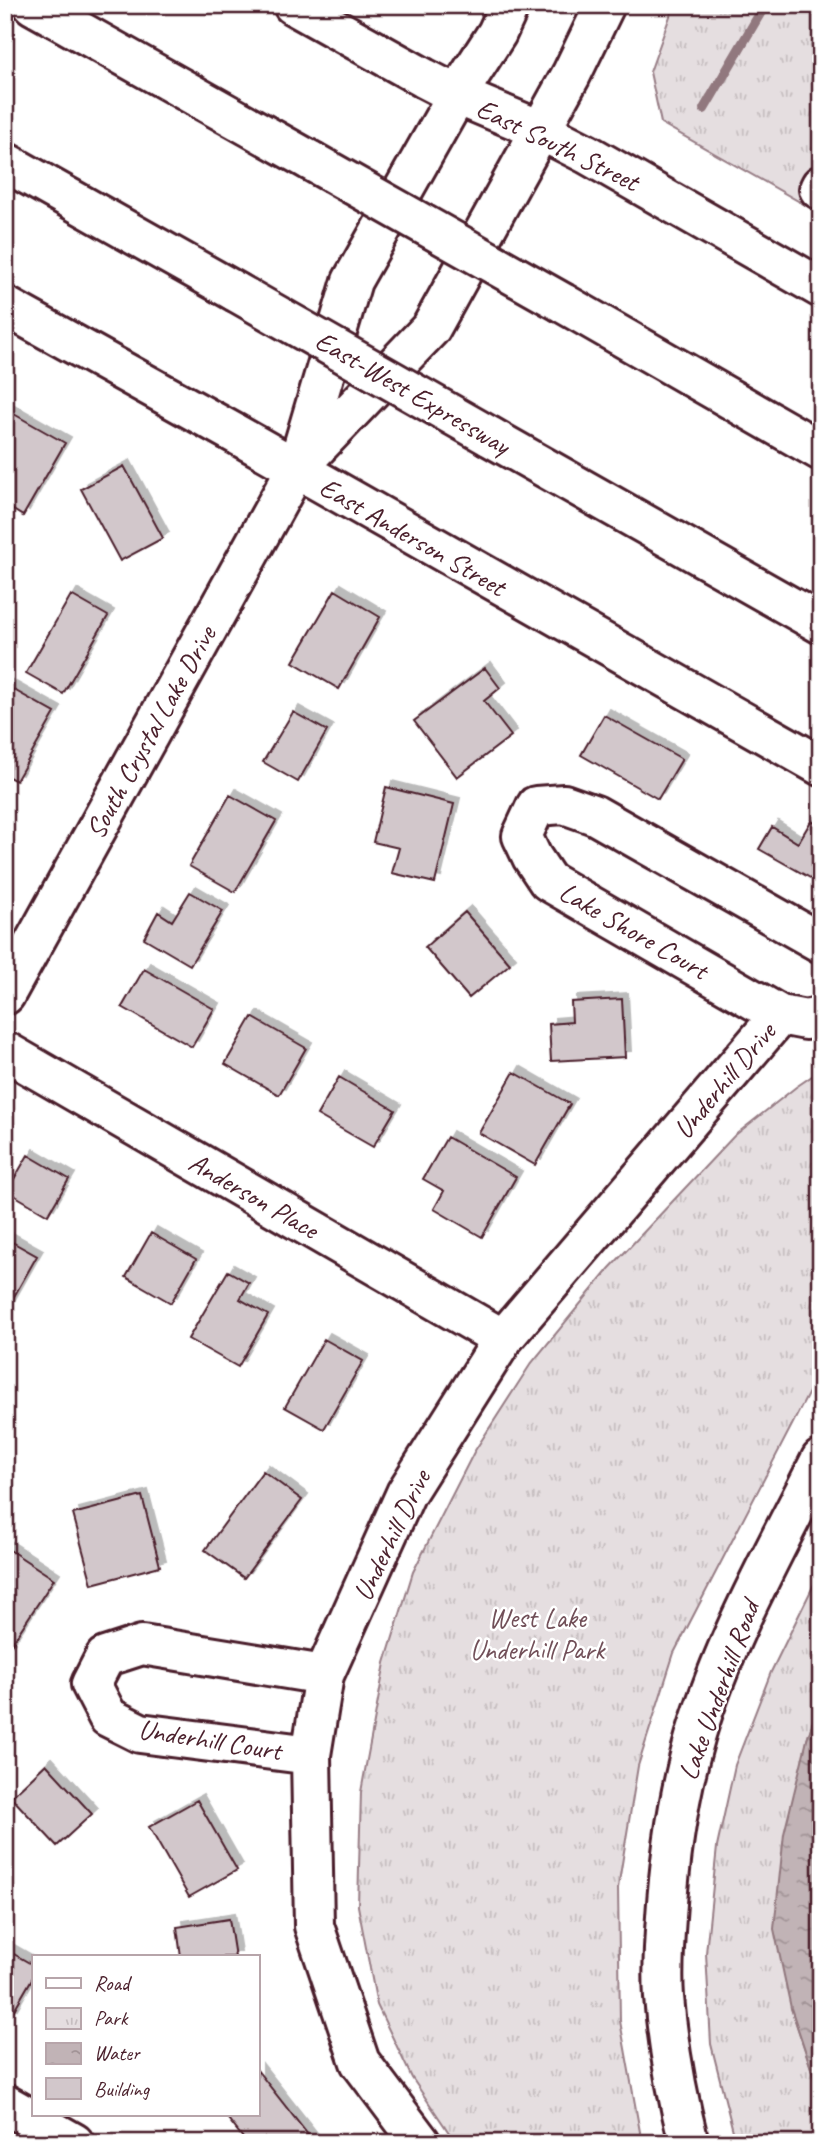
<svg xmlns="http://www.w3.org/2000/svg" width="826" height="2148" font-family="Caveat,sans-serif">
<defs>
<pattern id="park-tufts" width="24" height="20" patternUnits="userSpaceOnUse" patternTransform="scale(1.75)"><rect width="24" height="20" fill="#e5dee0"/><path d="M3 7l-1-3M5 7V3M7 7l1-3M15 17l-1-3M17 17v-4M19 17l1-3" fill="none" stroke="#c6bec0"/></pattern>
<pattern id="water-ripples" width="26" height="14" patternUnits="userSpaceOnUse" patternTransform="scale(1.75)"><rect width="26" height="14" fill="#c1b3b6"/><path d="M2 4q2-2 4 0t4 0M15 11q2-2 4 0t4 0" fill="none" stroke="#9f9194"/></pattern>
<filter id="shadow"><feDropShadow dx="6" dy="-6" stdDeviation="0" flood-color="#0004"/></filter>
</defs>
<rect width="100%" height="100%" fill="#fff"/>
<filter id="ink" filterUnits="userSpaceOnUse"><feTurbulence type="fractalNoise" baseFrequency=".0143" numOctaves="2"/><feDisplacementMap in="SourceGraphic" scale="14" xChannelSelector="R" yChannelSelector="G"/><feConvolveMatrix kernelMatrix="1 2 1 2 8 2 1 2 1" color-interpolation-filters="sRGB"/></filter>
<g filter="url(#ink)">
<path fill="url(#park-tufts)" stroke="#987e86" stroke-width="2" d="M674,5H821V214L661,123L650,72Z
M821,1070V1369L674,1653L638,1766L618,1888L620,2021L642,2143H456L412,2078L377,2005L358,1906L361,1792L385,1663L413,1572L474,1452L530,1365L609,1269L734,1136L796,1087Z
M821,1570V1697L807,1740L791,2008L821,2098V2143H736L711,2044L706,1953L717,1847L735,1765L771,1672Z"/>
<path fill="url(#water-ripples)" stroke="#91787e" stroke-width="2" d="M821,1697V2098L791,2008L774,1929L784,1834L807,1740Z"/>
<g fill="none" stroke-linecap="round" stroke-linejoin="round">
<path stroke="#91787e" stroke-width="10" d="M704,109L765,5"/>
</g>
<path fill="#d2c7cb" stroke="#4a1f2b" stroke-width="2" filter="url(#shadow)" d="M5,409L65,443L23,516L5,505Z
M124,466L163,538L120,561L81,489Z
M335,590L380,617L339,689L293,662Z
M71,595L108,616L63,694L26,673Z
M485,668L500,688L484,701L511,736L457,777L414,721Z
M5,685L55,713L16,781L5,775Z
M293,712L327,731L298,782L263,762Z
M604,715L682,759L658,799L581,755Z
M386,787L454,804L435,883L392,873L399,848L373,842Z
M230,795L276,821L235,892L189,866Z
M811,821L821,826V884L759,849L772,827L798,843Z
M190,892L223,911L190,965L144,938L158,912L172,921Z
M465,912L510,964L469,998L425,947Z
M144,969L214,1009L192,1047L122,1007Z
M622,999L625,1057L551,1061L549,1024L572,1022L571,1002Z
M252,1017L306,1048L279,1095L225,1064Z
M514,1072L570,1104L535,1165L479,1133Z
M339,1077L395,1110L373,1147L317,1115Z
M447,1137L516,1177L482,1237L434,1209L444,1191L423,1179Z
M28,1155L69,1179L48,1215L7,1191Z
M151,1233L196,1259L171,1303L126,1277Z
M5,1238L37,1256L8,1307L5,1305Z
M228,1271L249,1283L240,1299L268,1315L238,1367L188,1339Z
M324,1339L363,1361L324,1429L285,1407Z
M263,1471L302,1500L244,1578L205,1550Z
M142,1496L160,1566L92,1584L73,1514Z
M5,1547L54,1579L8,1649L5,1647Z
M46,1764L92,1814L57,1846L11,1797Z
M197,1800L237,1870L189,1897L149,1827Z
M229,1919L235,1957H181L177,1927Z
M5,1949L33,1965V1977L11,2015L5,2011Z
M257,2070L312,2140L309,2143H247L225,2115H257Z"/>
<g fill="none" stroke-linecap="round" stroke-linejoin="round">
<defs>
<path id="minor" d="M819,189L821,185
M821,943L595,815L564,804L536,806L522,836L532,857L548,881L780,1015L806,1020L821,1016
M5,995L296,469
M5,1051L503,1339
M311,1755L140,1733L108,1717L91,1684L105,1657L142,1645L324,1675
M5,2104L74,2143
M421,2143L360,2062L314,1926L311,1755L324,1675L406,1493L503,1339L780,1015"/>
<path id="major" d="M293,5L424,78L457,95L540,130L587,154L821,288
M5,306L234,433L821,766
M298,464L352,281L457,95L497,33L510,5
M296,469L431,328L571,75L605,5
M689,2143C677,2095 668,2046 664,1997C662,1970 664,1943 666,1917C670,1854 678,1795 696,1734C725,1638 776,1549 821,1459"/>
<path id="highway" d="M33,5L311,161
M5,162L236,292
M563,303L821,451
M489,436L821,624"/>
</defs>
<use href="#minor" stroke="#4a1f2b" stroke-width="44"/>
<use href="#major" stroke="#4a1f2b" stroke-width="44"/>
<use href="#highway" stroke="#4a1f2b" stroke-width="44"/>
<use href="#minor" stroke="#fff" stroke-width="38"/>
<use href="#major" stroke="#fff" stroke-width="38"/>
<use href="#highway" stroke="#fff" stroke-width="38"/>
<defs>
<path id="highway-bridge" d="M311,161L563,303
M236,292L489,436"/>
</defs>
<use href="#highway-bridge" stroke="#4a1f2b" stroke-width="44" stroke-linecap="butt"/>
<use href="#highway-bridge" stroke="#fff" stroke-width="38"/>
</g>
</g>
<g text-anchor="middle" stroke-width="5" stroke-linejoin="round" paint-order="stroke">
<g font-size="28" fill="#4a1f2b" stroke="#fff">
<text transform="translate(558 144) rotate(26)" y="10">East South Street</text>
<text transform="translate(413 392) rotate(30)" y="10">East-West Expressway</text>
<text transform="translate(413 536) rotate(30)" y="10">East Anderson Street</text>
<text transform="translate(150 732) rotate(-61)" y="10">South Crystal Lake Drive</text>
<text transform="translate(634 930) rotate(30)" y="10">Lake Shore Court</text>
<text transform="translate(724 1080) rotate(-50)" y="10">Underhill Drive</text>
<text transform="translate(254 1195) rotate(30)" y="10">Anderson Place</text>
<text transform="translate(391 1535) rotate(-64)" y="10">Underhill Drive</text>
<text transform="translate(718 1690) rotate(-70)" y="10">Lake Underhill Road</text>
<text transform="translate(210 1739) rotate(9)" y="10">Underhill Court</text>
</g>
<g font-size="28" fill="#714f58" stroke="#fff">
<text x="537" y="1627">West Lake<tspan x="537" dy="32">Underhill Park</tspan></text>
</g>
</g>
<rect width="826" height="2148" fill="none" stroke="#fff" stroke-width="28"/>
<rect x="14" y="14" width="798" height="2120" fill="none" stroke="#4a1f2b" stroke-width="2.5" filter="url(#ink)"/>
<rect x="32" y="1955" width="228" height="161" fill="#ffffff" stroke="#b7a5aa" stroke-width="2"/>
<rect x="46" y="1978" width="35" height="10" fill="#ffffff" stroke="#b7a5aa" stroke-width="2"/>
<text x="94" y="1990" font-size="21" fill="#4a1f2b">Road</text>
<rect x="46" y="2008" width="35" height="21" fill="url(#park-tufts)" stroke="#b7a5aa" stroke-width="2"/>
<text x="94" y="2025" font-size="21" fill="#4a1f2b">Park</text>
<rect x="46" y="2043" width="35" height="21" fill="url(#water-ripples)" stroke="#b7a5aa" stroke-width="2"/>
<text x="94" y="2060" font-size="21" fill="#4a1f2b">Water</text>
<rect x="46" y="2078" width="35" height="21" fill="#d2c7cb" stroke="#b7a5aa" stroke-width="2"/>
<text x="94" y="2096" font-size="21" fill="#4a1f2b">Building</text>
</svg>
